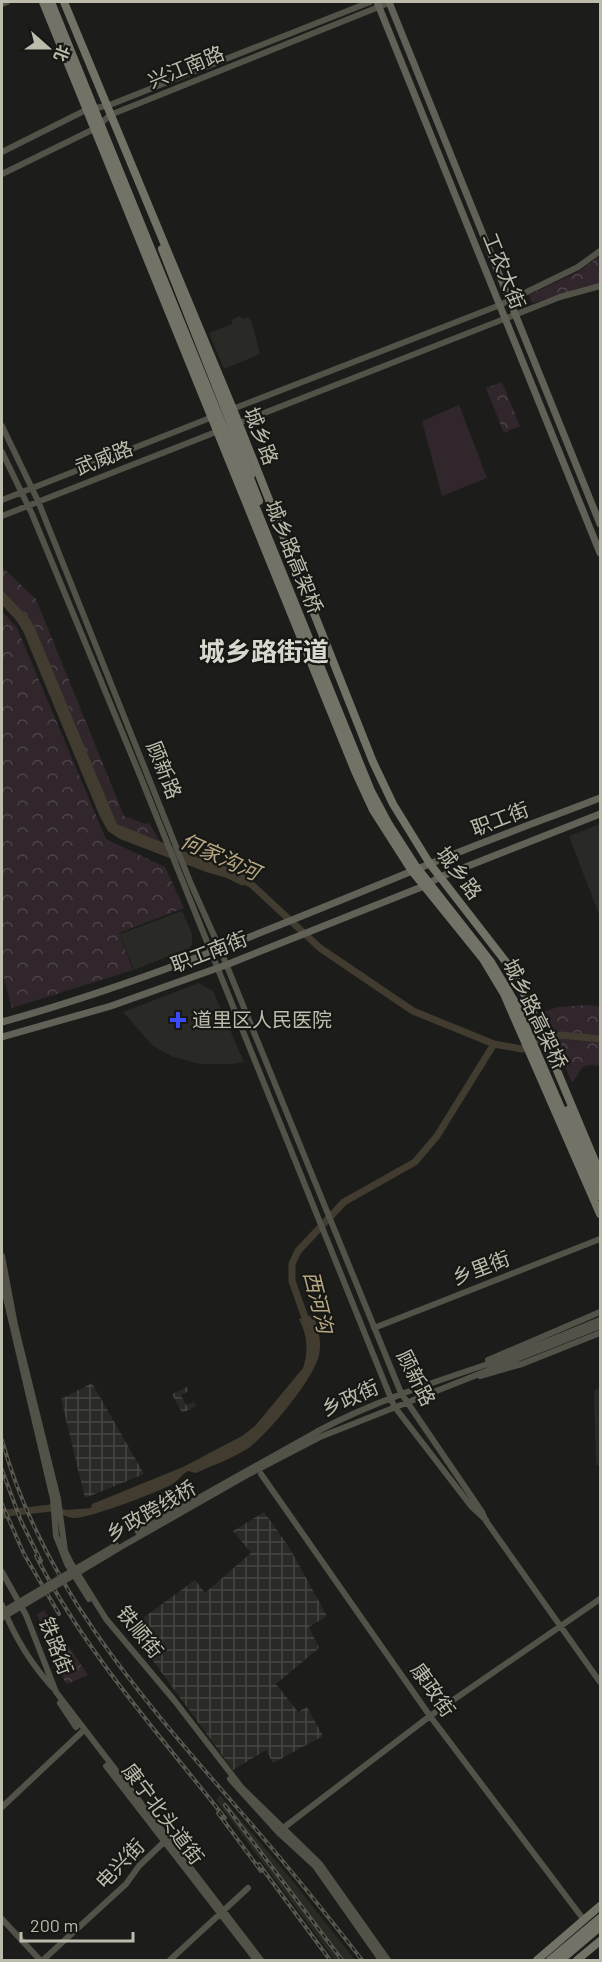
<svg xmlns="http://www.w3.org/2000/svg" width="602" height="1962" font-family="Barlow,'Noto Sans SC',sans-serif">
<defs>
<pattern id="industrial-grid" width="8" height="8" patternUnits="userSpaceOnUse" patternTransform="scale(1.5)"><rect width="8" height="8" fill="#292a26"/><path d="M0 4h8M4 0v8" fill="none" stroke="#464743"/></pattern>
<pattern id="park-crowns" width="20" height="18" patternUnits="userSpaceOnUse" patternTransform="scale(1.5)"><rect width="20" height="18" fill="#30262c"/><path d="M2 6a3 3 0 1 1 6 0M12 15a3 3 0 1 1 6 0" fill="none" stroke="#4c4448"/></pattern>
</defs>
<rect width="100%" height="100%" fill="#1c1d1a"/>
<path fill="#292a26" d="M240,316L242,319L248,317L252,323L260,354L224,369L209,333L232,324V320Z
M600,824V917L569,836Z
M182,911L192,934V945L189,948L134,970L120,934Z
M199,983L213,991L244,1062L232,1064H200L174,1057L153,1046L123,1012Z
M600,1388V1465H596L594,1391Z
M220,1795L291,1879L355,1960H335L216,1800Z"/>
<path fill="url(#industrial-grid)" d="M92,1383L144,1474L85,1498L61,1399Z
M187,1387L189,1391L181,1395L186,1405L194,1402L196,1406L182,1413L172,1394Z
M264,1512L289,1547L327,1616L309,1627L319,1648L276,1684L298,1712L307,1707L323,1736L273,1763L266,1750L233,1770L129,1628L195,1580L205,1593L251,1553L233,1531Z"/>
<path fill="url(#park-crowns)" d="M600,256V284L532,303L529,295L578,272Z
M502,382L520,426L504,433L486,388Z
M2,567L36,599L124,816L145,824L149,823L161,843L117,824L35,628L30,619L2,590Z
M2,611L17,628L106,839L165,867L184,908L119,933L133,970L12,1008L2,972Z
M587,1005L600,1006V1066L589,1065L583,1067L572,1083L543,1012L558,1007Z
M44,1610L88,1675L67,1684L64,1680L37,1614Z"/>
<path fill="#30262c" d="M459,405L487,478L442,496L422,421Z"/>
<path fill="#413c2f" d="M2,590L30,619L35,628L117,824L205,860L229,867L248,877L243,886L227,878L206,872L120,839L108,831L100,817L23,631L16,620L2,605Z
M313,1315C318,1328 322,1341 319,1355C314,1379 269,1432 250,1447C234,1458 213,1465 196,1473L188,1471C182,1474 179,1480 174,1483C162,1491 85,1520 73,1518C63,1516 54,1512 49,1504L66,1510L91,1508L92,1504L183,1467L242,1436L255,1426L303,1368C309,1350 307,1335 299,1319Z"/>
<g fill="none" stroke-linecap="round" stroke-linejoin="round">
<path stroke="#413c2f" stroke-width="7" d="M239,878L251,884L320,948L413,1011L494,1044L522,1049L561,1035L600,1039
M308,1326L292,1281V1264L298,1251L344,1202L415,1162L437,1136L494,1044
M2,1516L7,1513L51,1508L58,1511"/>
<path stroke="#525249" stroke-width="6" d="M2,4L7,2
M2,152L88,109L107,106L370,2
M2,174L96,128L110,115L391,2
M230,410L500,305L578,267L600,251
M2,426L38,501L191,884L220,949L401,1393L482,1512L486,1521L600,1682
M2,452L32,514L141,778L394,1406L471,1506L486,1520
M2,500L215,416
M2,516L560,297L600,286
M2,1256L15,1325L58,1499L65,1551L71,1563L106,1619L174,1700L242,1788L320,1864L388,1960
M2,1281L53,1499L56,1536L67,1564L89,1599
M374,1328L600,1239
M488,1360L600,1312
M480,1376L522,1364L600,1333
M318,1431C371,1403 428,1384 485,1365C524,1352 562,1335 600,1320
M320,1437L600,1326
M261,1474L430,1716L584,1920
M2,1572L26,1615L56,1692L261,1960
M2,1605C14,1636 30,1663 53,1688
M60,1703L76,1727
M106,1766L256,1960
M230,1779L278,1832L315,1866L381,1960
M2,1807L84,1730
M282,1829L430,1716L600,1599
M2,1919L40,1960
M43,1960L126,1884L139,1866L167,1839
M170,1960L248,1888"/>
<path stroke="#616157" stroke-width="7" d="M377,2L600,553
M389,2L600,524
M2,1022C148,982 287,922 427,865C484,841 543,820 600,798
M2,1037L111,1006L226,965L424,886L440,877L600,814"/>
<path stroke="#737267" stroke-width="8" d="M43,2L355,771L373,810L412,871L483,959L504,994L600,1214
M64,2L233,409L373,762L393,804L430,864L506,962L527,999L600,1173
M537,1960L600,1906
M550,1960L600,1918
M561,1960L600,1927
M577,1960L600,1941"/>
<defs>
<path id="rail" d="M2,1440C44,1593 152,1709 253,1826C291,1870 327,1915 362,1960
M2,1470L21,1521L41,1561
M2,1504L24,1554L59,1614
M36,1556C85,1652 159,1734 225,1818
M225,1805L342,1960
M218,1813L261,1871
M259,1864L330,1960"/>
</defs>
<use href="#rail" stroke="#57574e" stroke-width="4"/>
<use href="#rail" stroke="#171815" stroke-width="1.5" stroke-dasharray="4.5" stroke-linecap="butt"/>
<path stroke="#525249" stroke-width="6" d="M138,1532L318,1431
M2,1612L116,1545
M2,1618L126,1544L249,1474L320,1437"/>
<path stroke="#737267" stroke-width="8" d="M51,2L371,791L388,823L415,865L491,962L516,1004L599,1196
M162,249L251,475
M247,470L259,501
M568,1110L600,1186"/>
</g>
<path fill="#384bf6" stroke="#171815" stroke-width="2" d="M175 1011h6v6h6v6h-6v6h-6v-6h-6v-6h6z"/>
<g text-anchor="middle" stroke-width="4.5" stroke-linejoin="round" paint-order="stroke">
<g font-size="20" fill="#bcbbac" stroke="#171815">
<text transform="translate(186 67) rotate(-22)" y="7">兴江南路</text>
<text transform="translate(504 271) rotate(68)" y="7">工农大街</text>
<text transform="translate(261 436) rotate(69)" y="7">城乡路</text>
<text transform="translate(104 458) rotate(-21)" y="7">武威路</text>
<text transform="translate(294 557) rotate(68)" y="7">城乡路高架桥</text>
<text transform="translate(164 770) rotate(68)" y="7">顾新路</text>
<text transform="translate(500 819) rotate(-21)" y="7">职工街</text>
<text transform="translate(459 873) rotate(53)" y="7">城乡路</text>
<text transform="translate(209 952) rotate(-21)" y="7">职工南街</text>
<text transform="translate(535 1014) rotate(64)" y="7">城乡路高架桥</text>
<text transform="translate(481 1268) rotate(-21)" y="7">乡里街</text>
<text transform="translate(416 1378) rotate(63)" y="7">顾新路</text>
<text transform="translate(350 1398) rotate(-24)" y="7">乡政街</text>
<text transform="translate(151 1511) rotate(-30)" y="7">乡政跨线桥</text>
<text transform="translate(140 1632) rotate(51)" y="7">铁顺街</text>
<text transform="translate(56 1646) rotate(69)" y="7">铁路街</text>
<text transform="translate(433 1690) rotate(55)" y="7">康政街</text>
<text transform="translate(163 1814) rotate(53)" y="7">康宁北头道街</text>
<text transform="translate(120 1864) rotate(-46)" y="7">电兴街</text>
</g>
<g font-size="20" fill="#bcbbac" stroke="#171815" text-anchor="start">
<text x="192" y="1027">道里区人民医院</text>
</g>
<g font-size="21" font-style="italic" fill="#b7a883" stroke="#171815">
<text transform="translate(220 857) rotate(24)" y="7">何家沟河</text>
<text transform="translate(318 1302) rotate(76)" y="7">西河沟</text>
</g>
<g font-size="26" font-weight="bold" fill="#d8d8ce" stroke="#171815">
<text x="264" y="661">城乡路街道</text>
</g>
</g>
<rect width="602" height="1962" fill="none" stroke="#bcbbac" stroke-width="6"/>
<g transform="translate(48 48) rotate(111)" stroke="#171815" stroke-width="4.5" paint-order="stroke">
<path d="M0-4.5L10 22L0 15L-10 22Z" fill="#bcbbac"/>
<text y="-9" font-size="16" font-weight="bold" text-anchor="middle" fill="#bcbbac">北</text>
</g>
<path d="M21 1932v9h112v-9" fill="none" stroke="#bcbbac" stroke-width="3"/>
<text x="30" y="1932" font-size="18" fill="#bcbbac" stroke="#171815" stroke-width="4.5" paint-order="stroke">200 m</text>
</svg>
